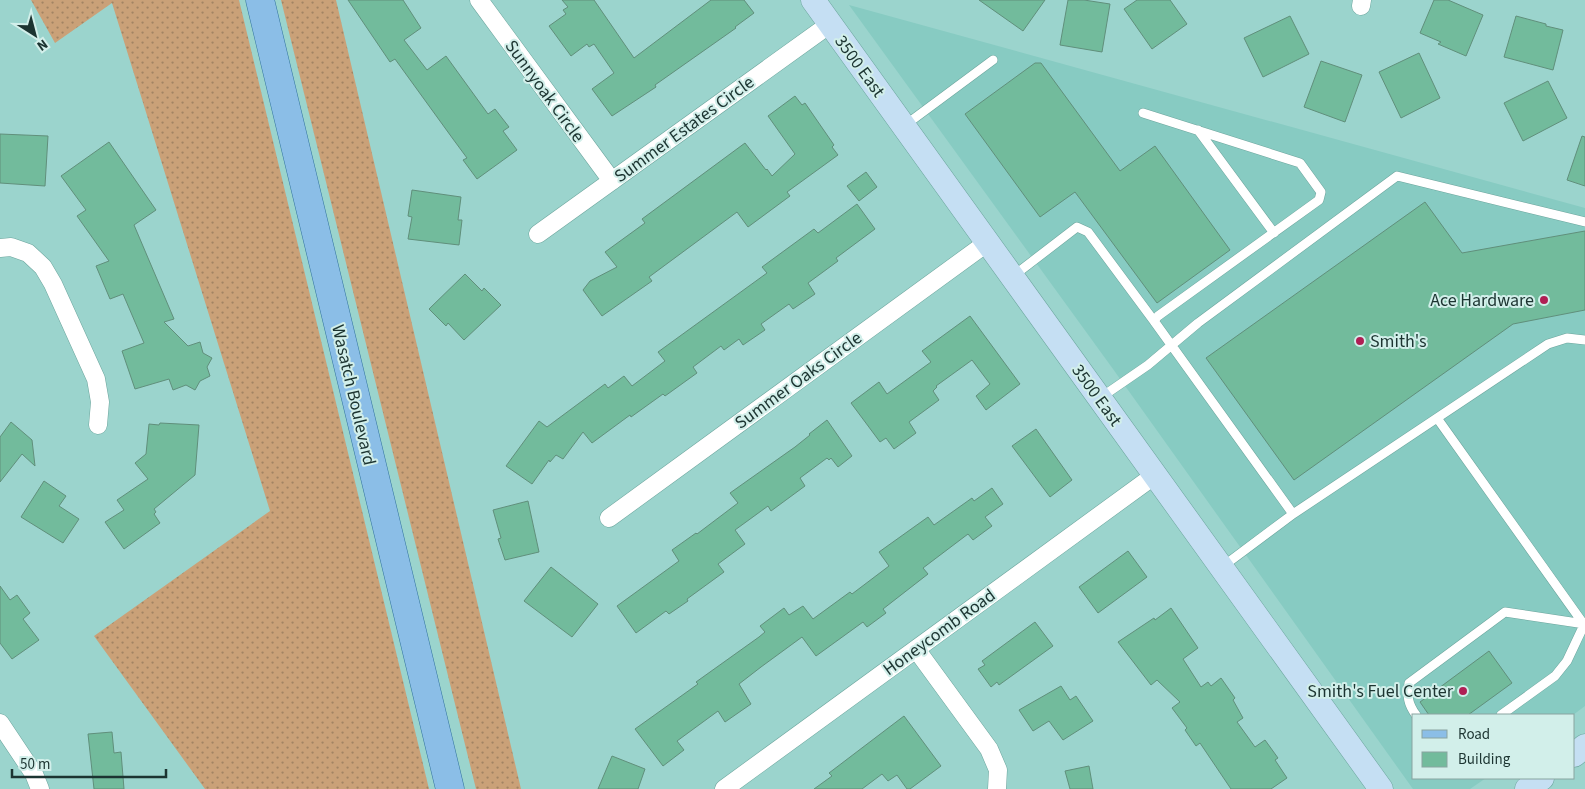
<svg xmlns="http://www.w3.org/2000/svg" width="1585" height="789" font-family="'Source Sans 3',sans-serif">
<defs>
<pattern id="grass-dots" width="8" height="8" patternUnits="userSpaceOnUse" patternTransform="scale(1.25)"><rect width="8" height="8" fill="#caa178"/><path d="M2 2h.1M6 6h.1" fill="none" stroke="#a38463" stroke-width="1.8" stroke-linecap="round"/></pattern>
</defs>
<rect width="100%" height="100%" fill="#9bd4cd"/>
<path fill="#87cbc2" d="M849,5L1585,208V706L1573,715H1414V778H1486L1470,789H1413L1113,369Z"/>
<path fill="url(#grass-dots)" d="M31,0H239L429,789H205L94,636L270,511L112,3L55,43Z
M281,0H336L521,789H476Z"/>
<path fill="#72bb9c" stroke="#608f7b" d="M348,0H403L421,28L404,40L427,70L446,56L488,114L495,109L509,127L503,131L517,150L477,179L463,160L467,158L453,139L395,59L390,62Z
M562,0H594L634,58L711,0H744L754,13L735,27L736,28L655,85L656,87L612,116L592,89L614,73L594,44L589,47L587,44L571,56L549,26L566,14L563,10L568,7Z
M979,0H1045L1023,31Z
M1068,0H1084L1110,4L1102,52L1060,45Z
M1137,0H1170L1187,24L1152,49L1124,9Z
M1434,0H1448L1483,15L1466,56L1438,44L1441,42L1420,33Z
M1290,16L1309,54L1263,77L1244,38Z
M1516,16L1546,24V26L1563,30L1553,70L1504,57Z
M1419,53L1440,98L1401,118L1379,72Z
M1321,61L1362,75L1345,122L1304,107Z
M1035,63H1041L1120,171L1155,146L1230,250L1157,303L1075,192L1040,217L965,114Z
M1548,81L1567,118L1523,141L1504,103Z
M795,96L802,105L805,103L834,145L832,147L838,155L787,192L790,196L748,227L737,212L649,277L652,281L602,316L583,290L590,281L617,267L605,252L645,223L642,219L745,143L766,170L767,169L772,176L795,154L768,116Z
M0,134L48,136L45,186L0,183Z
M1582,136L1585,137V186L1567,180Z
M109,142L156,210L134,225L174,319L164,322L188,346L200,342L203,353L212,358L207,367L210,376L200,381L195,390L186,385L173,390L169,379L135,389L122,351L144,343L123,294L110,299L96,266L109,261L77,216L86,210L61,176Z
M866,172L877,187L859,201L847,186Z
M412,190L461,197L458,220H462L459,245L408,239L412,217L408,216Z
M1425,202L1462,253L1585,231V310L1513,324L1294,480L1206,358Z
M857,204L875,229L836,258L838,261L808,283L815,294L793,309L789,304L761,324L765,330L743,345L739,339L724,350L721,346L693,367L697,373L665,396L663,394L631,417L630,415L592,443L583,432L563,459L556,455L550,462L549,460L532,484L506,466L539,421L547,427L605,384L608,388L624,376L632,386L665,361L658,352L767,273L762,267L814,229L818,233Z
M465,274L482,291L484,288L501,305L464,340L448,323L446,326L429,309Z
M970,316L1020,384L986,410L976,396L990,384L972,360L936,386L937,387L933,391L939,400L909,422L916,433L894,449L886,438L880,442L851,403L879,382L887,394L931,362L922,351Z
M827,420L852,456L838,467L831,458L829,460L827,458L800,478L805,486L771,511L768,506L735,530L745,544L718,564L724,572L687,599L688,601L669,614L666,611L636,633L617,606L679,561L672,550L696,533L697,534L738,503L730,493L795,447L810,435L809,434Z
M11,422L32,440L35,466L22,454L0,482V437Z
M160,423L199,425L195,475L154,509L156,512L154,514L160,523L124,549L105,522L124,510L117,500L148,479L135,463L146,454L149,424L159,425Z
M1036,429L1072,480L1050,497L1012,446Z
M44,481L66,496L59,506L79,519L63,543L21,517Z
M992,488L1003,504L985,517L992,526L973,540L968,534L923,568L928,574L883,609L886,613L867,627L863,622L816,656L802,637L761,667L739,684L751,704L725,722L718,711L677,741L684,750L663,766L635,729L698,684L696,682L759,637L765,632L760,626L784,608L789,615L803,606L813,619L850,592L852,594L889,566L879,552L928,517L934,525L972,498L974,501Z
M528,501L539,552L505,560L498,539L501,538L493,510Z
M1128,551L1147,577L1098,613L1079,587Z
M551,567L598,604L572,637L524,601Z
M0,586L10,600L17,595L30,613L23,619L39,640L12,659L0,643Z
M1171,608L1198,648L1183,659L1201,687L1208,682L1211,686L1221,678L1235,698L1233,700L1243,718L1237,722L1255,747L1265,740L1278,758L1275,760L1287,778L1271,789H1231L1200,743L1196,746L1185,730L1187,728L1172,708L1180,702L1157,680L1151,685L1118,642L1154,618L1155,620Z
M1035,622L1053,646L999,685L997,682L991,687L978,669L985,665L982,661Z
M1489,651L1512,683L1468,715H1429L1420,702Z
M1061,686L1070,700L1076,696L1093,721L1063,740L1049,721L1033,731L1019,710Z
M904,716L941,766L910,789H907L897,775L888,781L882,774L862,789H814L832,776L829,773Z
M112,732L114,753L121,752L124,789H94L88,734Z
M612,756L645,769L638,789H598Z
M1089,766L1093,789H1070L1065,771Z"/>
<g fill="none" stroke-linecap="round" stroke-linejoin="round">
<defs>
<path id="lane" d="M1143,113L1300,163L1321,192L1319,200L1158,316L1154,321L1293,514L1222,567
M904,126L993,60
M1198,130L1274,233
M1012,277L1077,227L1088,232L1154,321
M1100,398L1148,365L1198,323L1397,176L1585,222
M1437,418L1585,626
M1293,514L1548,344L1567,338L1585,340
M1416,715C1408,704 1407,697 1409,683L1505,612L1585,624
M1501,715L1555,676L1567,661L1584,625"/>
<path id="street" d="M479,0L612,181
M1361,6L1362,0
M538,234L830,24
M0,248L11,247L28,253L43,267L53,284L96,379L100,402L98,425
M609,518L988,242
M916,649L989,749L998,770L997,789
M0,723L34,774L40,789
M724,789L1155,475"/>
<path id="secondary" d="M813,0L1381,789
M1574,755L1585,746
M1527,789L1542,778"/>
<path id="primary" d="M260,0L450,789"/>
</defs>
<use href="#lane" stroke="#6ca59d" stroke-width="10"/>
<use href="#street" stroke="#6ca59d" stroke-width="19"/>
<use href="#secondary" stroke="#6ca59d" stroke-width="25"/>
<use href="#primary" stroke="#31729d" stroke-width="29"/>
<use href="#lane" stroke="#fff" stroke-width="9"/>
<use href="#street" stroke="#fff" stroke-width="18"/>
<use href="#secondary" stroke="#c5dff3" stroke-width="24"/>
<use href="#primary" stroke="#8bbee7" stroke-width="28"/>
</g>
<g fill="#af1f54" stroke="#d2efea" stroke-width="2">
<circle cx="1544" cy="300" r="5"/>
<circle cx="1360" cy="341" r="5"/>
<circle cx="1463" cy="691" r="5"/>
</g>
<g text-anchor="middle" stroke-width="4" stroke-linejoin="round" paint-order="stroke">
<g font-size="18" fill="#1c3431" stroke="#d2efea">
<text transform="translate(860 66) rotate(54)" y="6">3500 East</text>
<text transform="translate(545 91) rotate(54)" y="6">Sunnyoak Circle</text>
<text transform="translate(684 129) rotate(-36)" y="6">Summer Estates Circle</text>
<text transform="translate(798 380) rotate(-36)" y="6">Summer Oaks Circle</text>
<text transform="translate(354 395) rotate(77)" y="6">Wasatch Boulevard</text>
<text transform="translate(1097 395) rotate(54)" y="6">3500 East</text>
<text transform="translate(939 632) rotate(-36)" y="6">Honeycomb Road</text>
</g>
<g font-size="18" fill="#1c3431" stroke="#d2efea" text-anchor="end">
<text x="1534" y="306">Ace Hardware</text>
<text x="1370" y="347" text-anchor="start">Smith's</text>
<text x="1453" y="697">Smith's Fuel Center</text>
</g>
</g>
<rect x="1412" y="714" width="162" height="65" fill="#d2efea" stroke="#89a4a0"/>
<rect x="1422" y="730" width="25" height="8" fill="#8bbee7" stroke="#89a4a0"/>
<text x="1458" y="739" font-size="15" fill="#1c3431">Road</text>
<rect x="1422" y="752" width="25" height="15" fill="#72bb9c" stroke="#89a4a0"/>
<text x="1458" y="764" font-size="15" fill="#1c3431">Building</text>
<g transform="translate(35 35) rotate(144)" stroke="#d2efea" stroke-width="4" paint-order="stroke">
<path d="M0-4L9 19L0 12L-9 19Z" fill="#1c3431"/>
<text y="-8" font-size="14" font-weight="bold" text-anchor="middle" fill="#1c3431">N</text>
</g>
<path d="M12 769v8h154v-8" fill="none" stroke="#1c3431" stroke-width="2.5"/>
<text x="20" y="769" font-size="15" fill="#1c3431" stroke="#d2efea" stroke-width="4" paint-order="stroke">50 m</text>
</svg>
